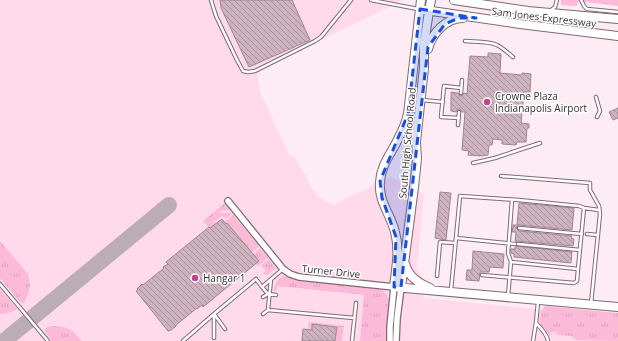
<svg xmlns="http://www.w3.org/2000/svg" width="618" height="341" font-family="'Open Sans',sans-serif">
<defs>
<pattern id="grass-tufts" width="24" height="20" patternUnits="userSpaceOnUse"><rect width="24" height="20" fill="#fcbad9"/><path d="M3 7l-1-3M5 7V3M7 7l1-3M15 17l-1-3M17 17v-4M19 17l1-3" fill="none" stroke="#d9a0bb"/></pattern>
<pattern id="building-back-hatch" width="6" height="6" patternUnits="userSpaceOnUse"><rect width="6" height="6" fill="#ceb3bf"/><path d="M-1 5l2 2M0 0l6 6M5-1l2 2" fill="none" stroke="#a8929c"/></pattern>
</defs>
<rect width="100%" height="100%" fill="#fdecf3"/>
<path fill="#fedaea" d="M0,0H403L262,69L258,74V81L261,94L290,157L294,155L309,183L318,197L333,205L391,177L424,194L417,268L424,279L423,298L618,317V341H0Z"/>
<path fill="url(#grass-tufts)" d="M561,0H618V6L578,1L577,6L561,5Z
M225,203L231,210L220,211L221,213H232L226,219L222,216L215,221L214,220L213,221L216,223L210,228V227L209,228L203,221Z
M233,215L259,246L253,252L252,251L251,252L227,223L226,224L224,222Z
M0,241L28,274L30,285L29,292L24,303H21L19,301L0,278Z
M260,248L268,258L258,266L256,264L259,261L254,255L255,253Z
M269,259L276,268L268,274L266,275L263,273L266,271L261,265Z
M283,276H287L299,281L379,288C385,291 387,294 389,300L387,341H360L364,295L298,288L277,286V290L275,291L274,290L276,282Z
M0,289L17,309L16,310L8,313L0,314Z
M547,306L618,313V341L576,340L571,336L557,335L556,332H550V334L554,333L550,336L540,325C539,319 540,311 544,307Z
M309,322L344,326L342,341H335L337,326L312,324V330H308Z
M55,326C68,326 74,331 82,341H52L46,333L45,331L47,327Z"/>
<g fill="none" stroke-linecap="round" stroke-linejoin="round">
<path stroke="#bcadb4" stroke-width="16" d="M4,341L169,205"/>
</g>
<path fill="url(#building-back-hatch)" stroke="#9f8691" d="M220,0H292L310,40L249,67L221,8Z
M488,53L501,54L500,73L522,75V73L531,74L530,92H524L521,123L529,124V128H527L526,142H517L516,145L502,144V140L493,139L492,145H489L488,155L481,156L468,155L469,151L462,150L465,112H462L460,109L457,110L456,112L451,111V92L458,93L460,96L463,95L464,93L467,94L470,56L488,57Z
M618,108V118L613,120L609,112Z
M440,192L451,193L446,240L435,238Z
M519,203L574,208L572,230L519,225L517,226L516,228L519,231L572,236L571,238L574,239L573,246L515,241L516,232H512L513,227V225H517Z
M222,219L226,224L227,223L259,261L203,307L202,305L197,309V308L176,325V326L171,330L168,331L136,291L138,289H137L142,284L143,285L164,268L163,267L168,264L166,262L209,227L210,228Z
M517,246L572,252L571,263L514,257V254L511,253V249H515V247Z
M473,251L504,254L503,268L490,267L489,272H480L479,281L466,280L467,270H472Z
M312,324L337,327L335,341H302L303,329L312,330Z"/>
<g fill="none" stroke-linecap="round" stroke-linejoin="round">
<defs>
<path id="lane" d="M211,0L216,16L237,60L243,71L248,72L255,71L315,41L321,37L351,0
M371,0L418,9
M581,0L584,6L587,9L618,12
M550,11L555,7L557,0
M465,41C475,42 488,41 497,45C503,48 508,53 513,57
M461,93L462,80
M596,97L600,111L597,117
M411,99L443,102
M459,118L441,117L444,86L461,88
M458,125L459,112
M473,163L495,158L540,143
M501,176L590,183V190L599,206L600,214L591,304
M584,208L599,210
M519,228L582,234
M587,234L598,235
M456,238L515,244
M518,244L580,250
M511,262L508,253L512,200
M482,275L574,283L577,281L578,269L511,262C510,274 509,285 508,296
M437,276L440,242L455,243
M0,284L48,341
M262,287L268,294
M451,290L460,196L519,200L579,206L584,208L578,269
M263,297L268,294L276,295
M268,310L271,279
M263,314L268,310L354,318
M536,323C541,328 547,334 548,341
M225,329L214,314L256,279L262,287L283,269
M214,338V315
M183,341L214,314
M352,341L356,303
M533,341L536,323L538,302"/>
<path id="street" d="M228,201L283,269L290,274L299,277L394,287L390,327V341
M396,341L397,319L401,287"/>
<path id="secondary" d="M421,0L408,114C406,122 403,130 399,137C392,153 381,164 380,182C378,201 391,215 395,232C400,250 396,269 394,287L618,307
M454,0L528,11L618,19
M425,10L520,24L618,36
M428,49C432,33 446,18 463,18
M405,264C409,277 418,283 430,288
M401,287L414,187L417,159L416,142L424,68V44L429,11L431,0"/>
</defs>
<use href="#lane" stroke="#816974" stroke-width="4.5"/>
<use href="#street" stroke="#816974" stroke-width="8"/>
<use href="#secondary" stroke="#816974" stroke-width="10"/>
<use href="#lane" stroke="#fff" stroke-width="2.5"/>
<use href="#street" stroke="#fff" stroke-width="5.5"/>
<use href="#secondary" stroke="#fff" stroke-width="8"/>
</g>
<path fill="#1d4ed8" fill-opacity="0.2" stroke="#1d4ed8" stroke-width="3" stroke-dasharray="8 5" stroke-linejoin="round" d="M420,9L476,18H459L445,24L428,47L401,287H394L396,237L382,198L380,181L408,114Z"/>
<g fill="#c3428a" stroke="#fff" stroke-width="1.5">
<circle cx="487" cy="102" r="4"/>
<circle cx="195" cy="278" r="4"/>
</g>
<g text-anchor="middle" stroke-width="3" stroke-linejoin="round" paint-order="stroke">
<g font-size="10" fill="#382e33" stroke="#fff">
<text transform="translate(544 17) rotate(7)" y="4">Sam Jones Expressway</text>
<text transform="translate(407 143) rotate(-85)" y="4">South High School Road</text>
<text transform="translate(331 271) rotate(6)" y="4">Turner Drive</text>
</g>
<g font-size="10" fill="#382e33" stroke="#fff" text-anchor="start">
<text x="495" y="100">Crowne Plaza<tspan x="495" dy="12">Indianapolis Airport</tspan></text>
<text x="203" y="282">Hangar 1</text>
</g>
</g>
</svg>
